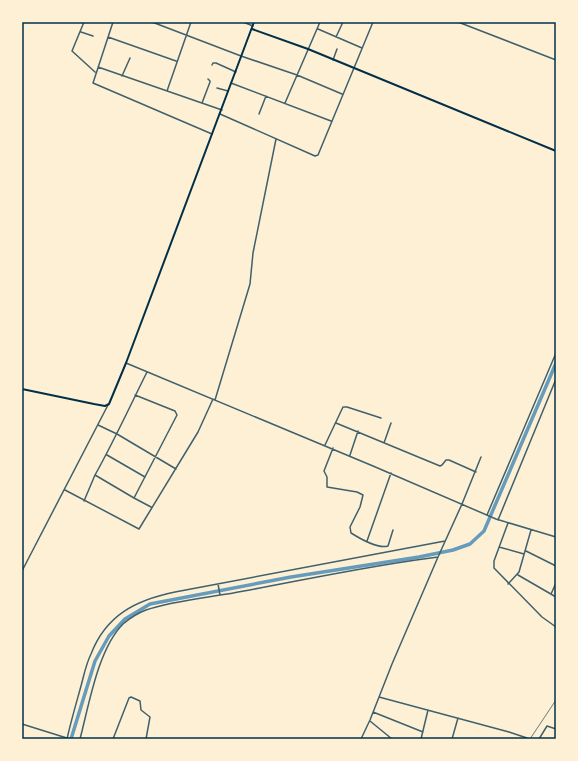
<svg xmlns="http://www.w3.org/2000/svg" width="578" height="761" font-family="'Golos Text',sans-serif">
<rect width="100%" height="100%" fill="#fdf0d5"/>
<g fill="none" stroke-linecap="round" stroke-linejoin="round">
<path stroke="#669bbc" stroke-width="3.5" d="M71,739L95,661L109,636L125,619L150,604L291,577L419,557L453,550L470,544L484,531L556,363"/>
<path stroke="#3f606c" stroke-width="1.5" d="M84,22L72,51L95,72
M113,22L93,83L212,134
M152,22L241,56L297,75L342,94
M243,22L253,26
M458,22L556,60
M318,29L362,48
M81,32L93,36
M108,37L176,61
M336,37L343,22
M333,60L337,49
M212,65L213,63H216L236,72
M98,67L222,110
M122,76L130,58
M231,83L331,121
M217,88L228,91
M167,91L191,22
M202,103L210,82V81L208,79
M285,103L320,22
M220,114L315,156L318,155L373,22
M259,114L266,96
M126,363L373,466L496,519L556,537
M135,395L175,411L177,415L134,498L95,475C114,441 130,406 147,372
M215,400L250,284L253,253L276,139
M336,423L440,466L442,465L446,460H449L476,472
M98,425L117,434L176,469
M384,443L391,423
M325,445L343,407H347L381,418
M333,448L324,471L327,477V487L357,492L363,495L360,507L350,527L351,533C359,538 378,549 388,546L393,530
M107,455L145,477
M350,455L358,431
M65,490L139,529L198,432L213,399
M134,498L151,507
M84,501L95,475
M487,515L556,353
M498,520L556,379
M508,523L494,561V568L542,617L556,627
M367,541L391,473
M499,547L524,554
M526,551L556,566
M22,571L108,405
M518,575L556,597
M218,584L220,595
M508,584L519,572L531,530
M551,594L556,583
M379,697L509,732L527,738V739
M373,712L423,732
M370,721L392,739
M22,724L70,739
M67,739C71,721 76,704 81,686C84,675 86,664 91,654C106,615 136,600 175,592L445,541
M80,739C89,705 98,649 123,624C130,618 138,613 146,610C175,600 214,597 244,591C309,579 373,565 438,557
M113,739L129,698L131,697L140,701L141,710L150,717L146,739
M361,739L370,720L392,664L438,557L462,504L481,457
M421,739L428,710
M452,739L458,718
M539,739L547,726L556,729"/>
<path stroke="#003049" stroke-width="2" d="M252,29L308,49L556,151
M22,389L94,404L105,406L109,404L126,363L254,22"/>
<path stroke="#657d81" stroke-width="1" d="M530,739L556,700"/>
</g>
<rect width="578" height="761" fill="none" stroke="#fdf0d5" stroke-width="46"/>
<rect x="23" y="23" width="532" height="715" fill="none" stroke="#003049" stroke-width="1.5"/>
</svg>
